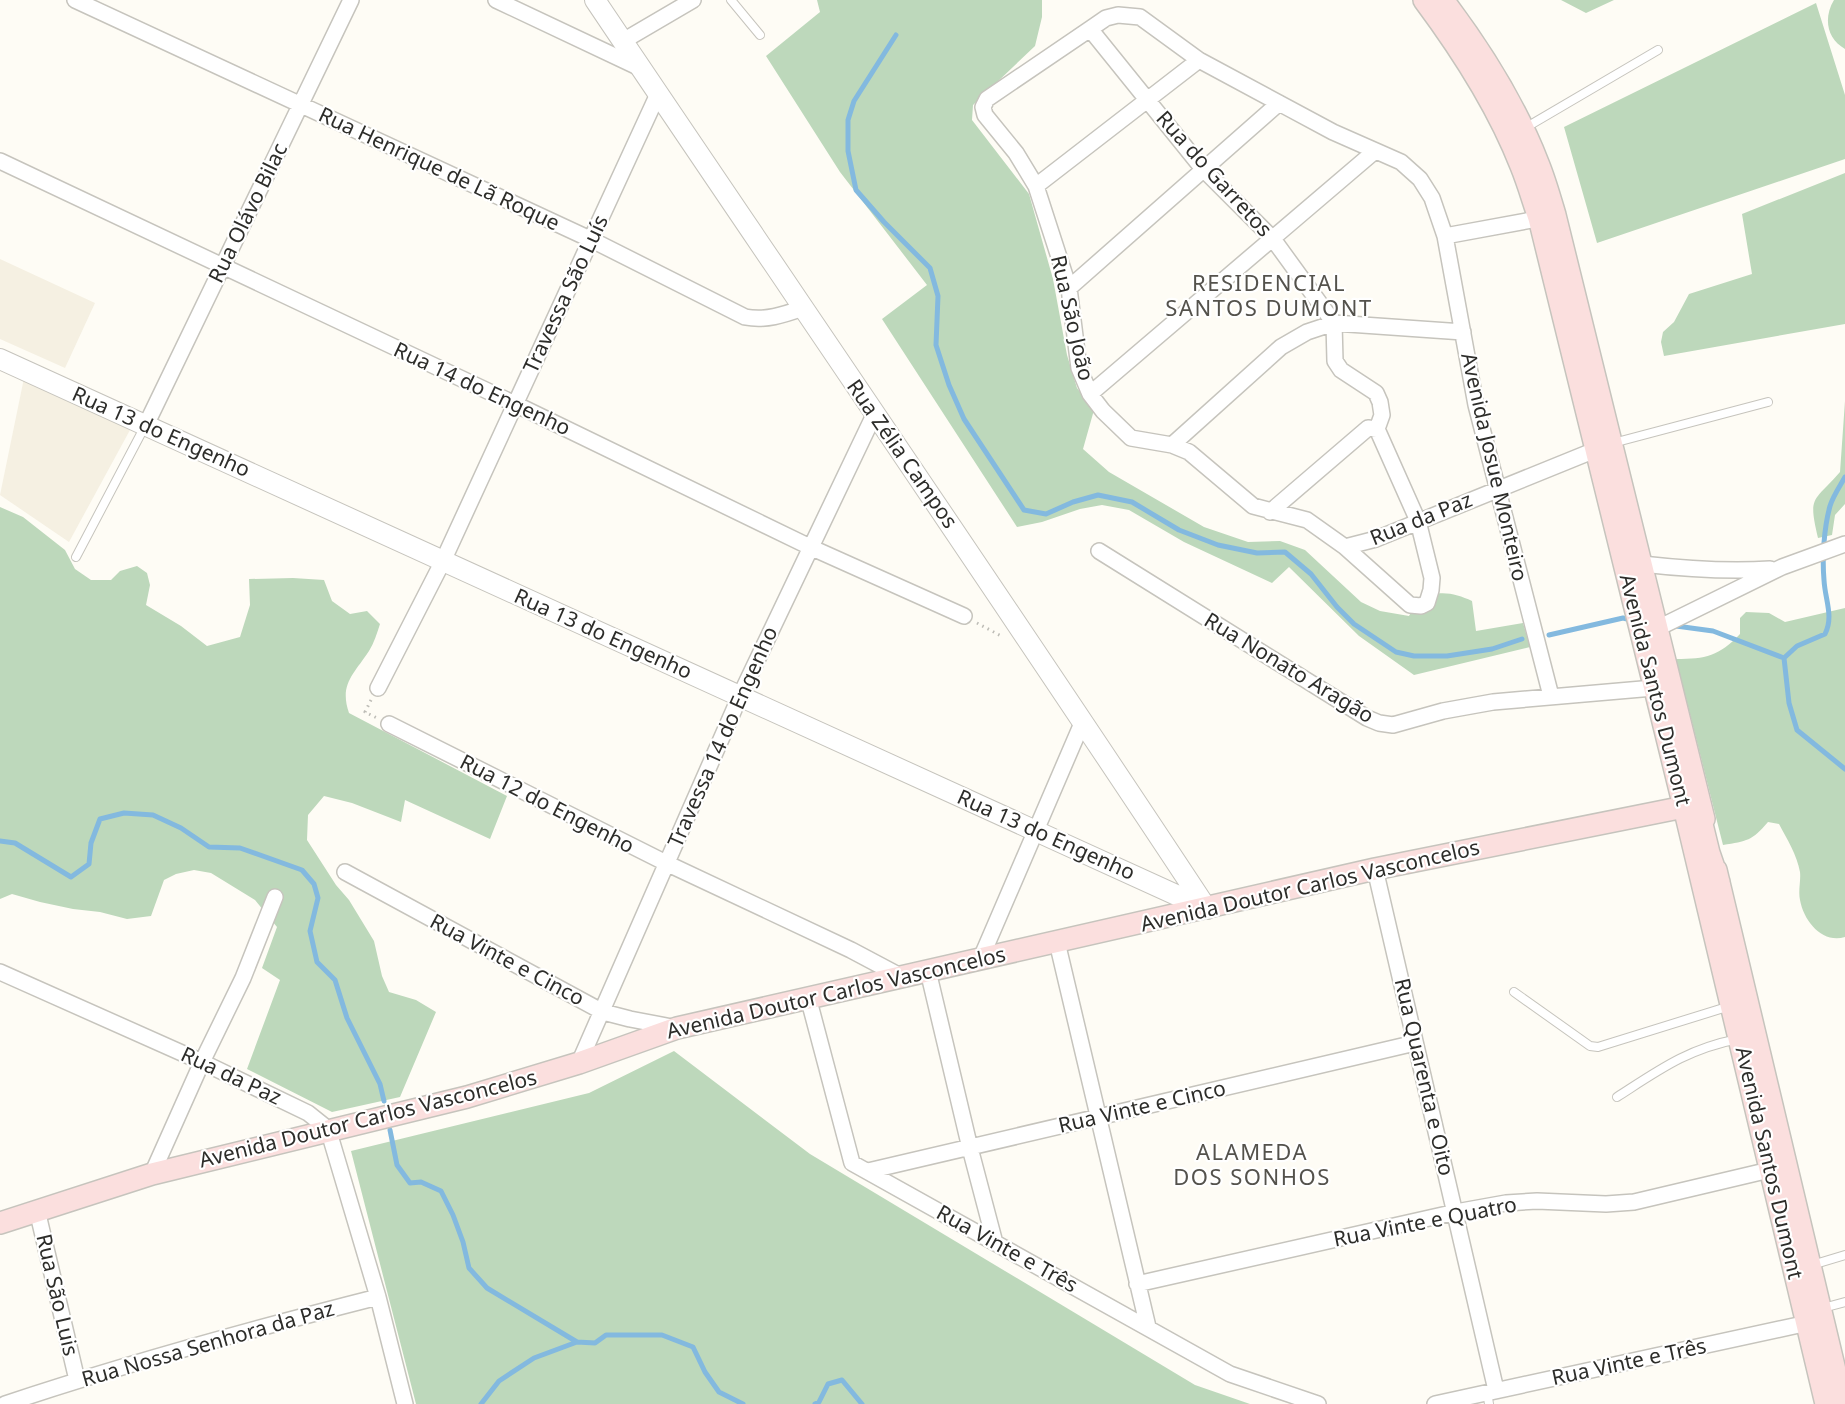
<svg xmlns="http://www.w3.org/2000/svg" width="1845" height="1404" font-family="'Noto Sans',sans-serif">
<rect width="100%" height="100%" fill="#fefcf5"/>
<path fill="#f5f0e2" d="M0,259L95,303L65,368L0,339Z
M24,378L130,430L69,542L0,495Z"/>
<path fill="#bdd8bb" d="M817,0H1042V17L1035,46L973,105L972,120L1029,194L1053,279L1067,355L1077,388L1094,410L1083,449L1109,472L1204,527L1248,542L1280,541L1305,550L1361,602L1380,611L1409,616C1412,611 1415,603 1420,600C1437,589 1455,593 1472,601L1476,631L1523,623L1530,647L1414,675L1359,636L1289,567L1272,583L1184,542L1129,510L1102,505L1080,509L1042,522L1017,527L882,319L927,285L840,172L766,56L820,12Z
M1561,0H1614L1586,13Z
M1834,0H1845V49C1827,39 1823,18 1834,0Z
M1816,3L1845,95V159L1597,243L1564,127Z
M1845,173V324L1664,356L1661,342L1663,332L1674,322L1689,294L1752,274L1742,214Z
M1845,401V504L1835,515L1832,535L1818,538C1808,495 1813,503 1840,472Z
M0,507L23,517L65,550L75,569L91,580H111L120,571L137,566L147,573L150,585L146,605L181,626L207,646L240,637L250,605L249,579L293,578L324,580L332,601L350,614L367,611L380,624C377,633 374,643 369,651C354,674 339,684 349,713L507,796L490,839L405,800L401,822L352,803L324,796L308,815L307,840L336,885L349,900L374,941L382,976L389,992L416,1000L436,1012L400,1097L332,1112L247,1069L280,980L262,968L277,927L255,900L211,873L194,870L176,874L164,880L151,916L127,919L100,912L73,909L40,902L12,894L0,899Z
M1845,608V937C1823,944 1804,922 1800,900C1798,891 1801,881 1800,872C1797,855 1787,839 1779,824L1768,822C1752,841 1747,841 1723,845L1676,659C1706,659 1719,656 1740,634V618L1746,612L1769,613L1785,622Z
M674,1051L810,1154L1195,1385L1250,1404H416L351,1151L589,1093Z"/>
<g fill="none" stroke-linecap="round" stroke-linejoin="round">
<path stroke="#83b9df" stroke-width="5" d="M896,35L854,101L848,120V151L856,190L884,222L930,268L938,296L936,345L949,385L964,419L1024,510L1046,514L1073,502L1098,495L1132,502L1179,530L1218,545L1257,553L1285,552L1311,574L1337,607L1354,624L1396,652L1414,656H1447L1492,649L1522,639
M1845,477C1840,486 1833,496 1830,506C1824,528 1822,557 1824,580C1825,600 1834,616 1825,634L1797,646L1784,658L1789,703L1797,730L1845,769
M1676,626L1713,631L1784,658
M1549,635L1623,618L1627,619
M0,841L15,843L71,877L89,864L91,843L100,819L124,813L153,815L181,828L209,847L240,848L302,870L314,884L318,898L310,931L317,962L335,980L347,1018L380,1084L384,1101
M390,1130L397,1165L410,1183L421,1182L441,1191L453,1215L463,1242L469,1268L487,1288L577,1342L595,1343L606,1335H662L693,1347L705,1372L719,1392L743,1404
M481,1404L499,1381L534,1358L577,1342
M815,1404L819,1402L828,1384L842,1380L862,1404"/>
<defs>
<path id="service" d="M731,0L760,35
M1525,128L1658,50
M1613,443L1768,402
M76,557L145,426
M1514,992L1590,1046L1598,1047L1730,1006
M1617,1097C1659,1070 1687,1049 1738,1039
M1812,1265L1845,1255
M1823,1308L1845,1302
M1487,1392L1489,1404"/>
<path id="minor" d="M75,0L592,240L745,317C766,321 783,315 803,308
M496,0L640,68
M1090,29L1203,169L1273,239L1334,323L1335,361L1341,370L1376,393L1380,402L1382,415L1377,429L1418,521L1432,578L1431,590L1427,603L1421,606L1410,605L1345,547L1307,520L1253,506L1189,452L1172,445L1131,438L1103,411L1090,394L1079,368L1069,288L1036,186L1016,153L985,115L983,107L987,99L1090,29L1106,18L1118,15L1140,17L1199,60L1333,132L1401,162L1420,179L1432,198L1445,236L1476,405L1551,696
M623,41L693,0
M0,161L515,404L810,547L964,616
M1036,186L1199,60
M1445,236L1548,217
M1069,288L1279,103
M1090,394L1375,151
M146,425L351,0
M1172,445L1281,347L1307,332L1334,323L1463,332
M1270,512L1368,428L1377,429
M1345,547L1376,539L1605,446
M1099,551L1367,718L1379,723L1393,725L1443,711L1493,702L1665,687
M1633,566L1642,564C1686,569 1727,572 1770,569
M1649,629L1658,628L1782,567L1845,544
M378,688L443,561L658,94
M389,724L666,863L851,950L900,976
M1375,869L1496,1390
M345,872L603,1012L630,1019L677,1028
M1057,942L1148,1327
M981,958L1083,721
M928,971L970,1148L995,1243
M0,972L202,1062L308,1113L328,1129L378,1297L405,1404
M808,997L852,1163L1230,1374L1318,1404
M579,1063L740,696L874,415
M868,1171L1415,1043
M152,1174L202,1062L243,978L275,897
M37,1210L77,1380
M1137,1284L1456,1212L1506,1203L1537,1201L1606,1204L1634,1202L1778,1168
M5,1404C128,1363 252,1329 378,1297
M1435,1404L1817,1321"/>
<path id="tertiary" d="M595,0C799,303 1006,604 1207,909
M0,359L1207,909"/>
<path id="secondary" d="M1424,0C1462,51 1498,107 1521,166C1528,183 1533,201 1539,218L1684,807L1826,1404
M1443,0C1481,50 1515,104 1538,163C1545,180 1550,198 1555,215L1704,819
M1716,870L1843,1404
M0,1223L152,1174L467,1097L579,1063L677,1028L1375,869L1684,807H1694L1699,812L1709,853L1719,882"/>
</defs>
<use href="#service" stroke="#c6c4bd" stroke-width="10"/>
<use href="#minor" stroke="#c6c4bd" stroke-width="18"/>
<use href="#tertiary" stroke="#c6c4bd" stroke-width="22"/>
<use href="#secondary" stroke="#c6c4bd" stroke-width="24"/>
<path stroke="#bdbcb6" stroke-width="3" stroke-dasharray="1.5 4.5" stroke-linecap="butt" d="M977,623L1003,637
M371,700L365,712L377,718"/>
<use href="#service" stroke="#fff" stroke-width="8"/>
<use href="#minor" stroke="#fff" stroke-width="15"/>
<use href="#tertiary" stroke="#fff" stroke-width="20"/>
<use href="#secondary" stroke="#fbdfde" stroke-width="21"/>
</g>
<g text-anchor="middle" stroke-width="4.5" stroke-linejoin="round" paint-order="stroke">
<g font-size="21" fill="#2d2d2a" stroke="#fff">
<text transform="translate(439 169) rotate(25)" y="7">Rua Henrique de Lã Roque</text>
<text transform="translate(1214 174) rotate(48)" y="7">Rua do Garretos</text>
<text transform="translate(248 213) rotate(-64)" y="7">Rua Olávo Bilac</text>
<text transform="translate(566 294) rotate(-65)" y="7">Travessa São Luís</text>
<text transform="translate(1072 318) rotate(77)" y="7">Rua São João</text>
<text transform="translate(482 389) rotate(25)" y="7">Rua 14 do Engenho</text>
<text transform="translate(161 432) rotate(24)" y="7">Rua 13 do Engenho</text>
<text transform="translate(902 454) rotate(55)" y="7">Rua Zélia Campos</text>
<text transform="translate(1494 467) rotate(77)" y="7">Avenida Josue Monteiro</text>
<text transform="translate(1421 519) rotate(-22)" y="7">Rua da Paz</text>
<text transform="translate(603 634) rotate(24)" y="7">Rua 13 do Engenho</text>
<text transform="translate(1289 668) rotate(31)" y="7">Rua Nonato Aragão</text>
<text transform="translate(1655 690) rotate(76)" y="7">Avenida Santos Dumont</text>
<text transform="translate(723 737) rotate(-66)" y="7">Travessa 14 do Engenho</text>
<text transform="translate(547 804) rotate(27)" y="7">Rua 12 do Engenho</text>
<text transform="translate(1046 835) rotate(24)" y="7">Rua 13 do Engenho</text>
<text transform="translate(1310 886) rotate(-13)" y="7">Avenida Doutor Carlos Vasconcelos</text>
<text transform="translate(507 960) rotate(28)" y="7">Rua Vinte e Cinco</text>
<text transform="translate(836 993) rotate(-13)" y="7">Avenida Doutor Carlos Vasconcelos</text>
<text transform="translate(231 1076) rotate(25)" y="7">Rua da Paz</text>
<text transform="translate(1424 1077) rotate(77)" y="7">Rua Quarenta e Oito</text>
<text transform="translate(1142 1107) rotate(-13)" y="7">Rua Vinte e Cinco</text>
<text transform="translate(368 1119) rotate(-14)" y="7">Avenida Doutor Carlos Vasconcelos</text>
<text transform="translate(1769 1163) rotate(77)" y="7">Avenida Santos Dumont</text>
<text transform="translate(1425 1222) rotate(-11)" y="7">Rua Vinte e Quatro</text>
<text transform="translate(1007 1249) rotate(29)" y="7">Rua Vinte e Três</text>
<text transform="translate(57 1295) rotate(77)" y="7">Rua São Luis</text>
<text transform="translate(208 1344) rotate(-16)" y="7">Rua Nossa Senhora da Paz</text>
<text transform="translate(1629 1362) rotate(-12)" y="7">Rua Vinte e Três</text>
</g>
<g font-size="22" letter-spacing="1.5" fill="#54524c" stroke="#fff">
<text x="1269" y="291">RESIDENCIAL<tspan x="1269" dy="25">SANTOS DUMONT</tspan></text>
<text x="1252" y="1160">ALAMEDA<tspan x="1252" dy="25">DOS SONHOS</tspan></text>
</g>
</g>
</svg>
